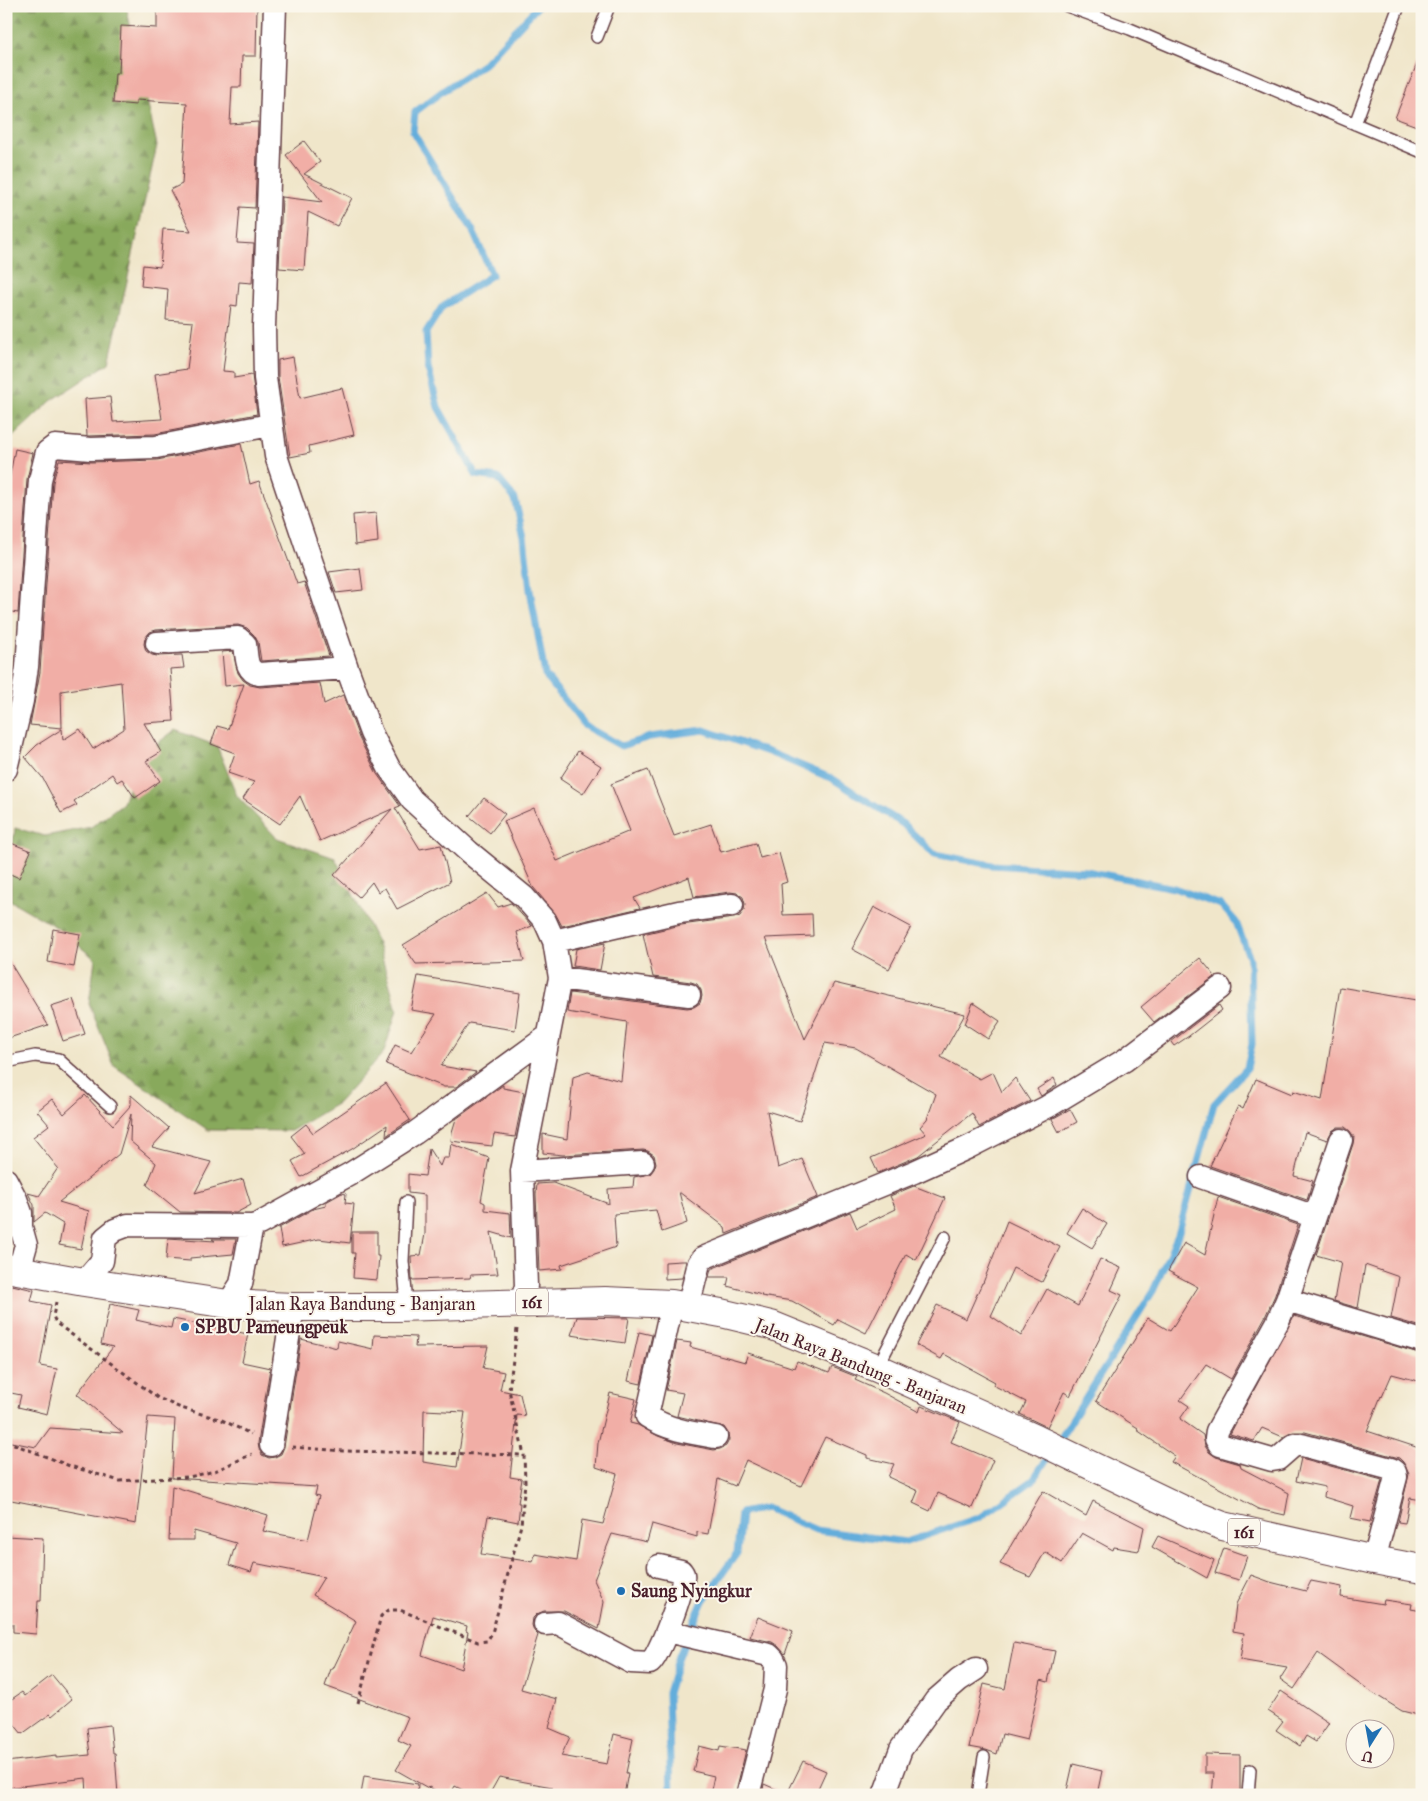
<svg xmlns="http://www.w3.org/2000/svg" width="1428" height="1801" font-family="'IM FELL Great Primer',serif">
<defs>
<pattern id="forest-firs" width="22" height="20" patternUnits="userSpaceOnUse" patternTransform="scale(1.25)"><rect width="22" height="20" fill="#88a95c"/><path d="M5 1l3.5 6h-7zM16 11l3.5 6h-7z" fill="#71894c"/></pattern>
</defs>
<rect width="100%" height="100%" fill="#fbf7ec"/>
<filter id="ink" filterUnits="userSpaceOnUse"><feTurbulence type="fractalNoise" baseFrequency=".02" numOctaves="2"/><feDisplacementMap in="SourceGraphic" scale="10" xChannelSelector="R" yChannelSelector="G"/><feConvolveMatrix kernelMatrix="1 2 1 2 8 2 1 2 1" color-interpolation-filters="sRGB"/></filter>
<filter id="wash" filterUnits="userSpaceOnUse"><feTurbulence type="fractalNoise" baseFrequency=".0096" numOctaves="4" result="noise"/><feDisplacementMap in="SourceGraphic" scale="20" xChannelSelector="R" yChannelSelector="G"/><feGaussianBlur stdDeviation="1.12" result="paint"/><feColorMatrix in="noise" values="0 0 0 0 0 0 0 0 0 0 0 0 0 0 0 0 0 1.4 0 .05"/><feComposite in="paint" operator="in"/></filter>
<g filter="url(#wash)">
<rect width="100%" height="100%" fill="#f0e6ca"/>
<path fill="url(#forest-firs)" stroke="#696444" d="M6,6H126L157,145L109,363L51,401L6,443Z
M175,730L217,746L237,796L277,838L335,858L378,944L397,1010L384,1052L338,1103L291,1131L208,1130L114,1066L89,1004L95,959L56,927L11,901V860L15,828L45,836L91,827L123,803L139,757Z"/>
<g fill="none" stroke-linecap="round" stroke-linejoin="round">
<path stroke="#63addb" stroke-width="7" d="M538,6L484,64L444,90L415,112L413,132L472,229L492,275L442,307L426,332L428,368L438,407L476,475L498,478L515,499L524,537L530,590L545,675L585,726L621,746L650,737L704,730L771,753L833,779L903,824L934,854L992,865L1086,871L1174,888L1221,905L1236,922L1250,959L1252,1044L1247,1068L1214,1104L1178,1235L1153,1291L1057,1444
M671,1795L668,1693L679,1656L703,1601L737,1553L741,1513L766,1508L816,1530L906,1542L981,1517L1032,1481L1051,1453"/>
</g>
<g id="blocks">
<path fill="#f1aea6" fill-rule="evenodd" d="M157,6H257L256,56H242L241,87H232L230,124L258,122L255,208L240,207L237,243L254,244L252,283L239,282L237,306L231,305L223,371L234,372V378L252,375L257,414L155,434L87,436L85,399L110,397L113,422L162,419L155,374L187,369L193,322L166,320L168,289L141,286L143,265L160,267L163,229L191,231L170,190L182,184L187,103L136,100V105L113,103L115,73H119L121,26L157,28Z
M1421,54H1422V128L1395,118Z
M304,141L320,162L304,174L352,198L337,226L308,212L304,270L279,268L282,197L322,202L286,155Z
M293,357L300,398L342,388L354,435L309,446L310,453L290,457L278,377V360Z
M241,444L250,484L259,481L297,584L304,582L329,656L261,661L258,642L254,635L247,628L238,625L156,630L150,632L145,638L144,644L146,651L152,655L157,656L182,655L184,668L170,669L174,721L144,723L161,752L146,761L160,781L135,798L122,779L117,782L112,774L74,801L77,805L61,813L42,777L25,757L37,745L62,729L63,740L80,729L93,749L124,729L121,682L61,691L62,728L30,725L40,672L53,482L59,460L91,462L157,460Z
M15,449L33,453L27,479L18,613L6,611V495Z
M376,513L378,542L355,545L353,515Z
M360,568L363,590L336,593L329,572Z
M233,651L238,673L243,680L250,685L260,687L320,683L324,704L343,695L359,738L377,774L400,806L395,808L420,849L441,845L450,882L397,909L385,888L378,892L372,882L359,897L334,875L392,809L320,841L300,796L280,824L243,799L254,782L228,773L235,753L211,744L217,726L228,729L244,684L225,686L222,652Z
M6,668L13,669L6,711Z
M578,751L601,766L583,794L560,779Z
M648,770L674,836L711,824L721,852L756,843L760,858L779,853L787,882L781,884L783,915L812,914L813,936L765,938L805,1039L834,983L965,1014L941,1057L980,1079L993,1072L1002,1092L1015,1078L1030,1101L979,1127L972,1113L918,1156L878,1173L871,1158L926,1134L920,1127L927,1119L936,1094L856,1048L825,1043L800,1121L767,1111L778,1168L802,1159L818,1197L726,1234L725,1227L679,1192L687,1223L662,1232L656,1210L614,1214L616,1247L561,1265L562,1269L539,1271L536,1194L537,1184L553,1183L609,1204L608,1189L633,1187L634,1177L650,1174L654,1169L656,1163L654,1155L648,1151L643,1150L563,1155L543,1153V1134L567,1139L573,1077L588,1072L621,1081L627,1022L567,1012L570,993L687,1008L694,1007L700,1003L702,996L701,990L697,984L691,982L653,977L643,934L681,925L734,918L740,916L744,910L745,904L743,897L737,893L730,892L694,897L689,877L634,898L640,908L562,926L555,913L533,887L504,821L534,808L557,861L630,831L611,784Z
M484,798L505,814L490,833L469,816Z
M6,841L31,851L19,878L6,872Z
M487,893L498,907L511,903L532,926L517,932L524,961L416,964L403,945Z
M874,907L911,927L889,969L852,949Z
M53,929L80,934L74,967L48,962Z
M605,943L600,970L573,966L576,949Z
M6,956L48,1025L6,1039Z
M1200,958L1215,976L1154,1022L1141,1007Z
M418,976L520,993L515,1030L469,1023L441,1066L476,1072L456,1087H444L386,1064L395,1045L411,1052L436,1014L411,1010Z
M1340,987L1422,1001V1327L1391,1318L1399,1277L1365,1265L1358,1308L1334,1301L1341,1262L1316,1255L1353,1144L1354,1137L1350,1131L1345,1127H1338L1332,1131L1327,1140L1305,1132L1294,1176L1313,1181L1307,1200L1210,1166L1238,1106L1243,1109L1256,1079L1292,1094L1293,1091L1322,1100Z
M73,999L85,1034L63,1041L51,1006Z
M973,1003L1000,1021L988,1039L965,1024Z
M1219,1005L1222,1010L1189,1036L1174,1046L1171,1042Z
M1054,1078L1057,1085L1041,1096L1037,1089Z
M386,1083L410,1120L386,1136L387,1125L352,1149L301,1177L292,1161L305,1154L291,1136L306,1124L313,1133Z
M503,1085V1088L524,1092L515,1137L494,1134L492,1146L451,1141L452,1132L456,1119Z
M85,1095L113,1125L131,1105V1095L169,1128L152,1147L211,1162L195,1193L243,1179L251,1205L236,1213L180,1212L147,1185L156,1163L130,1141L131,1114L119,1154L59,1202L89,1211L81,1249L59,1245L63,1224L45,1213L34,1222V1205L28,1193L39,1196L58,1168L33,1137L49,1125L37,1111L52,1099L64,1114Z
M1070,1109L1077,1122L1059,1132L1052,1119Z
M451,1144L489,1158L481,1201L485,1203V1210L510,1213L511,1238L491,1232L498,1274L471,1275L470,1278L412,1280L411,1256L421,1255L425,1234V1195L408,1193V1174L425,1176L429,1149L440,1166L443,1158H449Z
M914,1186L945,1198L916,1260L906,1254L866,1333L838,1319L834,1325L792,1301L761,1296L762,1295L727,1286L729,1277H709L711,1269L850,1212L857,1228L896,1209L890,1196Z
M342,1193L346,1194L345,1203L354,1204L350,1243L319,1239L282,1247L279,1228L313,1209L326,1206V1202Z
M1218,1197L1298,1225L1275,1295L1265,1317L1231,1379L1206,1364L1180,1400L1189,1406L1180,1419L1203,1435L1205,1446L1209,1452L1216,1457L1240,1464L1241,1468L1289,1493L1285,1515L1258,1509L1171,1462L1175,1456L1137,1430L1138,1428L1096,1401L1148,1318L1170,1331L1198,1287L1168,1271L1184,1243L1205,1255Z
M1082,1208L1107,1224L1092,1248L1067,1233Z
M1007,1221L1060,1247L1042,1282L1013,1268L991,1316L1021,1336L1047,1289L1078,1306L1100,1259L1121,1268L1111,1290L1122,1295L1070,1396L1064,1392L1047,1427L1020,1414L1026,1402L993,1385L995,1382L944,1354L941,1359L916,1345L937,1305L966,1319L982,1283H983Z
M352,1232H377V1256H379L377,1280L353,1278L355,1253H352Z
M168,1238L215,1241L212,1239H236L233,1254L190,1258V1261L166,1259Z
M681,1261H686L682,1278L665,1279V1262Z
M12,1285L34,1290L31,1301L51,1305L40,1366L57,1369L47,1414L18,1407L21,1395L6,1392V1307Z
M110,1304L139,1310L136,1320L171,1328L173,1319L248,1334L242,1362L270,1368L258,1443L259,1449L262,1455L269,1458L275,1457L281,1454L284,1447L301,1339L337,1348L338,1341L373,1349L374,1335L416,1337L415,1347L488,1346L483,1368L504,1372L500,1390L520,1394L525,1416L517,1415L510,1477L522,1479L518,1503H520L518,1522L488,1516L481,1554L533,1562L535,1554L576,1561L582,1520L603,1524L617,1474L596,1467L598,1443L610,1393L636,1399L630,1423L638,1425L658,1436L677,1443L714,1450L720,1449L726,1446L729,1440L728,1433L724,1427L677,1416L683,1393L666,1390L677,1341L691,1343L690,1347L745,1362L748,1353L794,1368L797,1361L829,1373L832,1367L857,1377L855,1380L884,1393L919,1412L921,1406L960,1422L951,1442L993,1460L972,1508L938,1493L930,1511L913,1503L918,1491L888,1477L894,1464L867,1458V1455L825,1437L801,1486L746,1460L735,1486L718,1479L708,1534L697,1532V1537L652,1524L647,1542L612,1534L594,1580L604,1602L599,1629L564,1611H544L537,1614L533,1618L532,1625L534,1631L538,1635L521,1689L557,1699L549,1728L570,1737L561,1756L607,1764L614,1734L633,1739L626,1773H628L624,1795H552V1787L499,1777L489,1795H472L455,1786L450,1795H444L429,1787L428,1788L396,1770L411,1746L398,1740L408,1717L325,1686L331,1669H333L356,1621L313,1595L324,1577L254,1563L251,1572L229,1565L236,1543L194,1531V1540H169L172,1486L268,1515L263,1531L308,1540L319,1496L315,1495L317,1487L172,1478L175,1419L148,1417L136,1524L6,1499V1441L36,1447L50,1428L123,1433L77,1394L113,1347L101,1344ZM424,1410L465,1412L457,1467L423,1462ZM433,1616L467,1626L466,1631L468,1632L461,1669L422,1655Z
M1294,1316L1422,1354V1382L1392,1374L1382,1397L1381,1396L1367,1431L1422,1449V1500L1410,1498L1405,1523L1398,1522L1409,1474L1403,1462L1399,1458L1305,1432H1293L1283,1437L1262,1428L1254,1441L1230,1434Z
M577,1317L629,1318L625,1343L571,1335Z
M639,1332L652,1335L641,1384L628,1381Z
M1301,1458L1382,1480L1370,1522L1350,1518L1353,1506L1324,1497L1325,1487L1296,1481Z
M1043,1491L1086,1516L1093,1501L1144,1527L1139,1551L1114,1547L1113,1550L1082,1533L1062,1563L1045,1552L1030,1577L1000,1564Z
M6,1536L43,1538L41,1601H38L36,1634L13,1632V1624L6,1623Z
M1158,1536L1214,1560L1207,1578L1152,1547Z
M1224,1548L1247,1556L1239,1580L1215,1573Z
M1251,1575L1270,1582L1306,1591L1311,1581L1342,1587L1341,1597L1383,1604L1384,1600L1412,1604L1411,1609L1422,1611V1716L1402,1711L1373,1693L1318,1653L1294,1689L1280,1679L1287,1668L1240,1660L1244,1633L1233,1631L1236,1604Z
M758,1617L793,1631L785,1654L778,1646L772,1642L750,1637Z
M1014,1643L1055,1651L1048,1682L1041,1680L1027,1740L1002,1734L997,1754L986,1750L969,1747L984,1684L1005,1689Z
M52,1675L72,1699L52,1716L50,1714L22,1734L6,1714V1703L22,1692L25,1696Z
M1281,1691L1329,1723L1316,1742L1306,1736L1300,1746L1276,1730L1283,1721L1268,1711Z
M110,1725L113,1753H115L118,1795H87L86,1778L6,1788V1762L56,1756V1758L90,1755L87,1728Z
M699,1746L719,1751L720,1746L746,1750L735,1795H710L714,1776L693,1771Z
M1205,1754L1240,1755V1795H1212L1214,1773H1205Z
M803,1761L826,1771L815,1795H762L764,1784L787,1794Z
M1073,1764L1102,1771L1097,1795H1066Z
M364,1776L418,1784L417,1795H361Z"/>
</g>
</g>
<g filter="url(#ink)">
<use href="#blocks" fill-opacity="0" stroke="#633d43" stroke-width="1"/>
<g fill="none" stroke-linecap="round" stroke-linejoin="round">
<defs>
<path id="lane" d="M1067,6L1130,29L1422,152
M597,37L609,6
M1355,124L1399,6
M6,1062L35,1056L58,1059L110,1106
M398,1305L406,1292L403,1261L406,1202
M877,1368L945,1237
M978,1795L984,1757
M1248,1795L1250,1770"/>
<path id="street" d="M275,6L264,327L265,378L276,456L347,668L371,733L389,768L412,800L469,852L524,897L545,921L554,941L560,978L522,1171L526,1286L521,1303
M157,643L238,638L245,644C247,656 245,671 259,674L347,668
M6,769L22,701L27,667L38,508L40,480L47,452L55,446L91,449L156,447L270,425
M554,941L679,912L732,905
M560,978L689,995
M1341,1140L1287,1300L1277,1323L1217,1431L1216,1439L1220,1445L1272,1460L1278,1459L1294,1445H1302L1391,1469L1395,1472L1396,1477L1374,1560
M522,1171L643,1163
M1201,1177L1315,1217
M6,1180L16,1199L21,1213V1227L26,1245L19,1270
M84,1282L102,1261L105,1238L115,1230L128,1225L252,1226L259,1224L350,1174L415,1133L548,1036
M1287,1300L1422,1341
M228,1304L241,1284L252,1226
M672,1304L647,1416C668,1430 691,1433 716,1437
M688,1307L699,1263L703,1258L914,1172L969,1147L1047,1107L1125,1060L1220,988
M271,1445L293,1307
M545,1624L558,1623L631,1662L650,1663C660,1655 683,1591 683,1578C684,1574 683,1574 681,1571L659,1566
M667,1631L769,1655L773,1659L776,1665L775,1689L748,1795
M884,1795L901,1749L936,1700L959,1680L976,1669"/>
<path id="primary" d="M6,1268L84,1282L228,1304L293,1307H397L605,1301L672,1304L721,1313L771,1325L877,1368L1036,1439L1190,1513L1223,1526L1374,1560L1422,1569"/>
</defs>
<use href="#lane" stroke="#633d43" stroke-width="14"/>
<use href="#street" stroke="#633d43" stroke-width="25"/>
<use href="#primary" stroke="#633d43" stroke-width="30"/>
<path stroke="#633d43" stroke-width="3" stroke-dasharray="4 4" stroke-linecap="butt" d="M56,1302L53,1316L56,1323L158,1398L181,1408L222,1420L251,1434
M6,1441L70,1466L120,1481L189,1477L215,1471L252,1454
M292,1447L343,1451L524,1455
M358,1703L381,1616L389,1610H400L478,1642L487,1641L492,1633L521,1525L525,1482L524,1455L509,1390L517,1329"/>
<use href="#lane" stroke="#fff" stroke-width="11"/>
<use href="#street" stroke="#fff" stroke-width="22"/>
<use href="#primary" stroke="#fff" stroke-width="28"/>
</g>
</g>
<g fill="#1f6fb2" stroke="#fbf7ec" stroke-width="2">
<circle cx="185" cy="1327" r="5"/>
<circle cx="621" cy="1591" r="5"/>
</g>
<g text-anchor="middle" stroke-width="4" stroke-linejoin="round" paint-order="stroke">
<g fill="#fbf7ec" stroke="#7f6065" stroke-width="1">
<rect x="516" y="1288.5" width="32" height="27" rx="4"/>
<rect x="1228" y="1518.5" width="32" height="27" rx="4"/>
</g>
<g font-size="16" font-weight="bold" fill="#4a1f2b">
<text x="532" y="1308">161</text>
<text x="1244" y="1538">161</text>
</g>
<g font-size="18" fill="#4a1f2b" stroke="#fbf7ec">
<text x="362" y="1310">Jalan Raya Bandung - Banjaran</text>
<text transform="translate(861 1366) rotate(22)" y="6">Jalan Raya Bandung - Banjaran</text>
</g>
<g font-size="18" font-weight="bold" fill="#4a1f2b" stroke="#fbf7ec" text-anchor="start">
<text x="195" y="1333">SPBU Pameungpeuk</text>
<text x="631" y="1597">Saung Nyingkur</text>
</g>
</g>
<rect width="1428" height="1801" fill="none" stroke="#fbf7ec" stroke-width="25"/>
<g transform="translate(1370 1744) rotate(191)"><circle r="24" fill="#fbf7ec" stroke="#b4a19f"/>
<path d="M0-4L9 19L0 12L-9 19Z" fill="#1f6fb2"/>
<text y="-8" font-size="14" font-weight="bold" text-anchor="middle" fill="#4a1f2b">U</text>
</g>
</svg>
